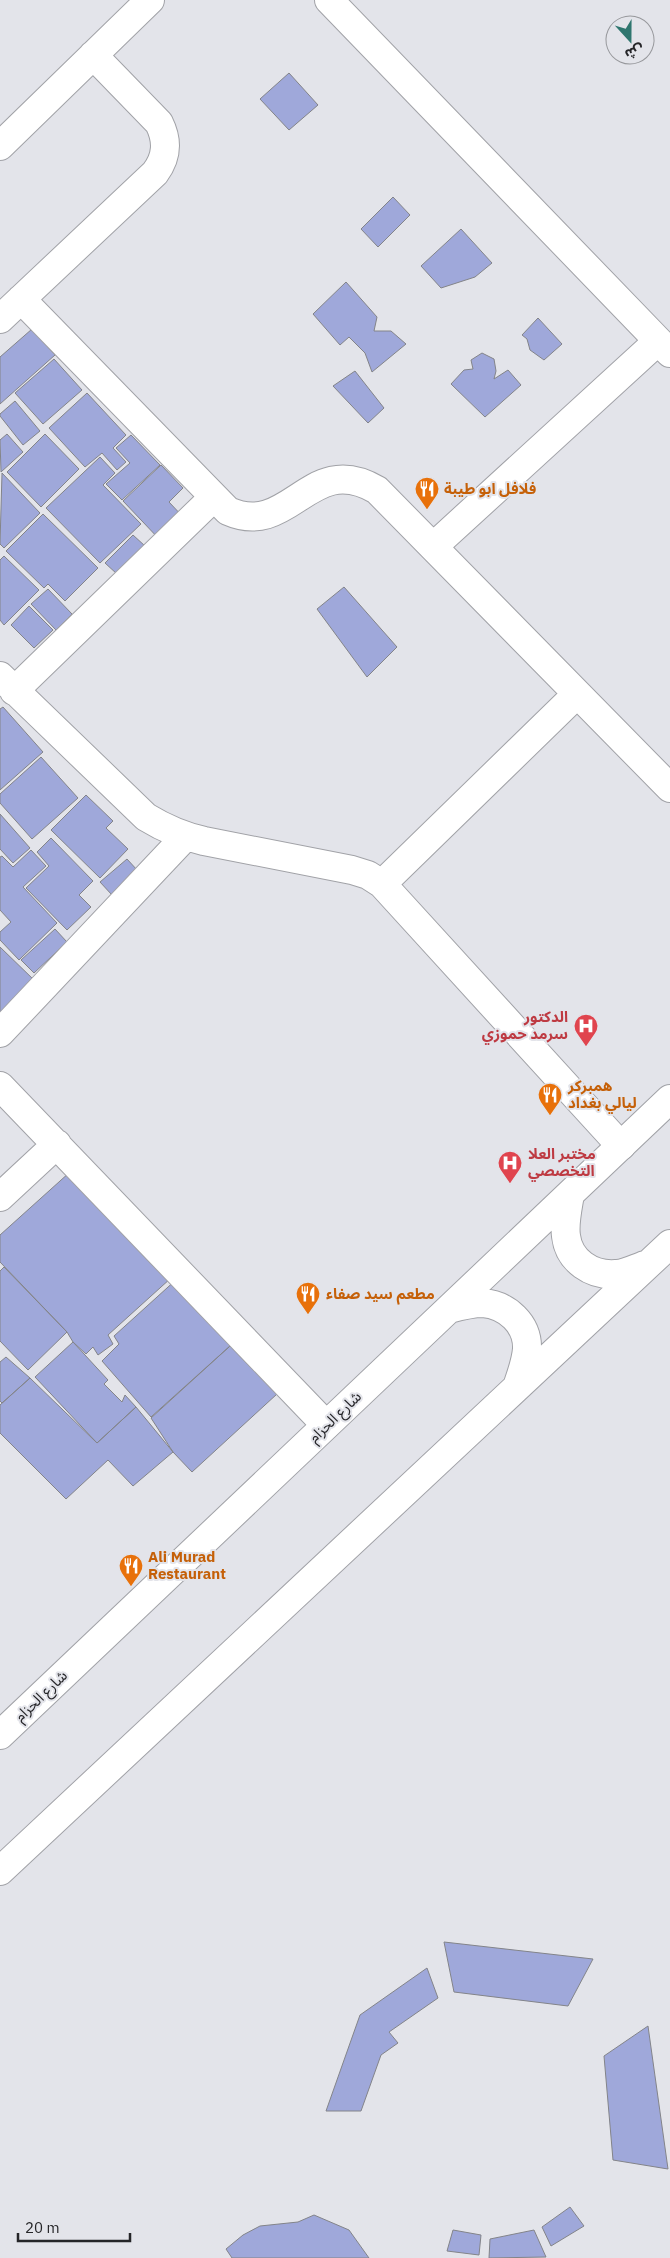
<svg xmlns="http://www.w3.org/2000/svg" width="670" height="2258" font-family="'IBM Plex Sans','Noto Sans Arabic',sans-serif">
<rect width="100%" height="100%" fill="#e3e4ea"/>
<path fill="#9fa8da" stroke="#838489" d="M289,73L318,105L289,130L260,99Z
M393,197L410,215L378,247L361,229Z
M461,229L492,263L475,277L441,288L421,266Z
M346,282L377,317L374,331H391L406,344L372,372L365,353L349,337L340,345L313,314Z
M538,318L562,344L544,360L530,350L527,339L522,335Z
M32,329L55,355L0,404V357Z
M482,353L494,359L496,371L494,379L508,370L521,385L485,417L451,384L464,370L473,369L471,360Z
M54,359L82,390L43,424L15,393Z
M355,371L384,408L368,423L333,386Z
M87,393L126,435L113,448L126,462L117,470L102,453L85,467L49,428Z
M15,401L40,431L23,445L0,416V414Z
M7,434L23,452L1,472L0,440Z
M45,434L79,469L41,507L7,472Z
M131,435L160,465L122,500L106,484L130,463L116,448Z
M100,457L115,473L103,485L141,524L100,563L46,508Z
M161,465L183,488L169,502L185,519L161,541L123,501Z
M2,473L40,513L4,548L0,544Z
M43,514L98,568L65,601L48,584L44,588L6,551Z
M133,535L145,546L117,574L105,563Z
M4,556L39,590L4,625L0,620V560Z
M344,587L397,647L367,677L317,609Z
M48,589L72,614L56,630L31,604Z
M29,606L53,630L34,648L11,625Z
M3,707L43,752L0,790V709Z
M41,757L78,798L32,839L0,803V794Z
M86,795L113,821L106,828L128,849L100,878L51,830Z
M0,814L30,848L13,863L0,849Z
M51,838L93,881L79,895L91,907L67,930L26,888L49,866L37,852Z
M31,850L46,866L23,887L57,923L19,960L0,940V932L11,922L0,910V857L2,856L13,867Z
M127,859L138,871L112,895L100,882Z
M55,929L67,942L34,973L21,960Z
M0,947L34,980L0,1014Z
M70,1172L171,1278L108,1335L113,1344L98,1355L93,1347L86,1354L73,1342L67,1332L0,1262V1235Z
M4,1267L67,1332L28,1370L0,1341V1271Z
M178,1278L234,1337L230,1346L151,1417L102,1361L119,1344L114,1336Z
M73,1342L108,1380L104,1384L122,1402L125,1395L136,1407L97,1443L35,1377Z
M230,1346L277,1394L192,1472L173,1452L151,1418Z
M6,1357L30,1378L2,1403L0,1401V1362Z
M30,1378L97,1443L136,1407L173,1452L133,1486L108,1460L66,1499L0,1433V1405Z
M444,1942L593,1959L568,2006L454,1992Z
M427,1968L438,1998L389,2032L398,2043L381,2055L361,2111H326L360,2015Z
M648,2026L668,2169L613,2160L604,2056Z
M570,2207L584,2226L551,2246L542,2227Z
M314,2215L349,2230L369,2258H232L226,2249L243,2235L260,2226L298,2222Z
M453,2230L481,2235L479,2255L447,2251Z
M534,2230L546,2257L489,2258L490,2239Z"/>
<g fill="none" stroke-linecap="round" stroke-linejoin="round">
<defs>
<path id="minor" d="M329,0L670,353
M0,146L150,0
M21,299L228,511C291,539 309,450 377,490L670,788
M0,319L155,173C167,157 168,141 159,123L93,55
M434,546L658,341
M0,676L146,817C164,828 182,836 204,841L352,870L368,875L382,884L621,1146
M14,691L214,497
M382,884L577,694
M0,1033L185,837
M0,1086L326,1425
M0,1197L57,1144"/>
<path id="primary" d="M570,1194C568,1207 564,1223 566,1236C569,1261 592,1276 616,1274C625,1274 636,1268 645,1265
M449,1309C460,1306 472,1303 483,1303C507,1305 528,1324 527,1349C526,1362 521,1375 517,1387
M0,1735L670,1099
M0,1871L670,1244"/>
</defs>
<use href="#minor" stroke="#a1a2a7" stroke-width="30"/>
<use href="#primary" stroke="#a1a2a7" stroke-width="30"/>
<use href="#minor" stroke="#fff" stroke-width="28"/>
<use href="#primary" stroke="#fff" stroke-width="28"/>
</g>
<defs>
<symbol id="restaurant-pin" viewBox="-11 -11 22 30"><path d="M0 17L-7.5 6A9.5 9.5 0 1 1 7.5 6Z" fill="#e8710a" stroke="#e3e4ea"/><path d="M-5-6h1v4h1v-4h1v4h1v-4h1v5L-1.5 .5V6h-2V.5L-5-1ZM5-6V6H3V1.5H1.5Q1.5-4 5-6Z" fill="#fff"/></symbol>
<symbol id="hospital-pin" viewBox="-11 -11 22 30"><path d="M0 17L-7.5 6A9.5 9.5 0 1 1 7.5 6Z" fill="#e0444e" stroke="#e3e4ea"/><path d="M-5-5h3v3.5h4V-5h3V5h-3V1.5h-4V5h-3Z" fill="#fff"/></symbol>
</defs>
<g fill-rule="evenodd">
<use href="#restaurant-pin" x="413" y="475" width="28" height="38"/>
<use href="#hospital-pin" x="572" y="1012" width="28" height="38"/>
<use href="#restaurant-pin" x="536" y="1081" width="28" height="38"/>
<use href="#hospital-pin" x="496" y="1149" width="28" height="38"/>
<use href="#restaurant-pin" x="294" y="1280" width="28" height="38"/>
<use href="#restaurant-pin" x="117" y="1552" width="28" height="38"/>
</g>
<g text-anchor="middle" stroke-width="4" stroke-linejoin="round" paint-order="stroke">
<g font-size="15" font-weight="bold" fill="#c56008" stroke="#e3e4ea" text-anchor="start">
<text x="444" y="494">فلافل ابو طيبة</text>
<text x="568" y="1091">همبركر<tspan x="568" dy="17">ليالي بغداد</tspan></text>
<text x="326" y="1299">مطعم سيد صفاء</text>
<text x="148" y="1562">Ali Murad<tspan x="148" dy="17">Restaurant</tspan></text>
</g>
<g font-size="15" font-weight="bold" fill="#be3a42" stroke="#e3e4ea" text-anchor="end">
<text x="568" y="1022">الدكتور<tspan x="568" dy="17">سرمد حموزي</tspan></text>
<text x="528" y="1159" text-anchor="start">مختبر العلا<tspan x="528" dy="17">التخصصي</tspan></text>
</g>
<g font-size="15" fill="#252528" stroke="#e3e4ea">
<text transform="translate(335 1417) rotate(-44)" y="5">شارع الحزام</text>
<text transform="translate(41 1696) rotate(-44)" y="5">شارع الحزام</text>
</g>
</g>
<g transform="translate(630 40) rotate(159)"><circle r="24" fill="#e3e4ea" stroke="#97989c"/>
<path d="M0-4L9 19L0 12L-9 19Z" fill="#2f766f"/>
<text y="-8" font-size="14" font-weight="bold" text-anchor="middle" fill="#252528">ش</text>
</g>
<path d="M18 2233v8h112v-8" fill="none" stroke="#252528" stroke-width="2.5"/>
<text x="25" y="2233" font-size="15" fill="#252528" stroke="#e3e4ea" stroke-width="4" paint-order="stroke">20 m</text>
</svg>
